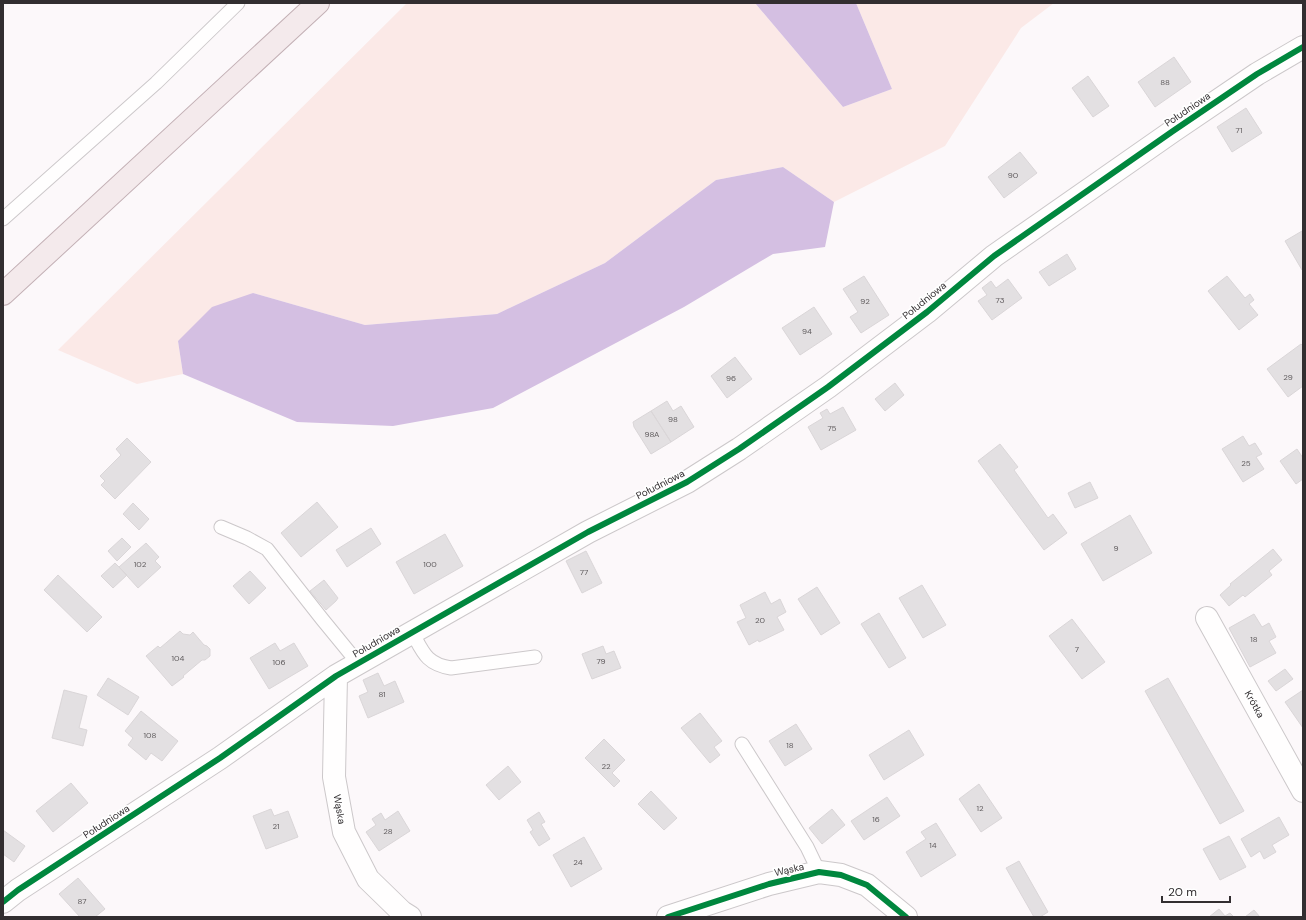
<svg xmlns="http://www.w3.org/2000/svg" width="1306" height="920" font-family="'DM Sans',sans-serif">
<rect width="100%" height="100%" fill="#fcf8fa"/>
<path fill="#fbe9e7" d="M407,3H755L843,107L892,89L856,3H1054L1021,28L945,146L834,202L783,167L716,180L605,263L497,314L365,325L253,293L178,341L183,374L137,384L58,350Z"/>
<path fill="#d4bfe2" d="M755,3H856L892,89L843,107Z
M783,167L834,202L825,247L773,254L684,307L493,408L393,426L297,422L183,374L178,341L212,307L253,293L365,325L497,314L605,263L716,180Z"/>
<path fill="#e3e0e2" stroke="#dad6d8" d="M1174,57L1191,82L1155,107L1138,82Z
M1088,76L1109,106L1093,117L1072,88Z
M1246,108L1262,133L1232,152L1217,127Z
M1020,152L1037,173L1004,198L988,177Z
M1302,231L1303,269L1302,270L1285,241Z
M1067,254L1076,269L1049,286L1039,272Z
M864,276L889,315L861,333L850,317L858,312L843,289Z
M1227,276L1245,298L1250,294L1254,300L1249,304L1258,315L1239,330L1208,291Z
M1008,279L1022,298L992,320L978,301L987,295L982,288L991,281L996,288Z
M814,307L832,334L800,355L782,328Z
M1301,344L1303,346V386L1288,397L1267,369Z
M735,357L752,379L727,398L711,376Z
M895,383L904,395L885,411L875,399Z
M667,401L673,411L681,406L694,427L671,442L651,411Z
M843,407L856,430L821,450L808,427L823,418L820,413L827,409L830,414Z
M651,411L671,442L651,454L634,427L633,422Z
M1243,436L1249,446L1255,443L1262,454L1256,457L1264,469L1243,482L1222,449Z
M127,438L151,462L115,499L101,485L105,481L100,476L121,455L116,449Z
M1000,444L1018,467L1014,470L1048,518L1053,514L1067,533L1044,550L978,461Z
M1297,449L1303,458V479L1296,484L1280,461Z
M1090,482L1098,498L1075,508L1068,493Z
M317,502L338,527L301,557L281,533Z
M133,503L149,519L139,530L123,514Z
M1130,515L1152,553L1103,581L1081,544Z
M371,528L381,544L347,567L336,550Z
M445,534L463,566L414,594L396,562Z
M122,538L131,547L117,561L108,551Z
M146,543L159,557L155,561L161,567L138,588L119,567Z
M1273,549L1282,560L1269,571L1272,575L1245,597L1243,595L1229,606L1220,595L1231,585L1230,584Z
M586,551L602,583L582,593L566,561Z
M115,563L127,575L113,588L101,576Z
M250,571L266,588L249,604L233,586Z
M58,575L102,617L87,632L44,590Z
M324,580L338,598L336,601L326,610L310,591Z
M922,585L946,625L923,638L899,598Z
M817,587L840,623L821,635L798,599Z
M765,592L771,604L780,599L786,612L777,617L784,630L759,642L758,640L749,645L737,622L746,618L740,605Z
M879,613L906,658L889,668L861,624Z
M1254,614L1262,627L1269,623L1276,637L1269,641L1276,653L1250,667L1229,628Z
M1072,619L1105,662L1082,679L1049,636Z
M180,631L183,634L190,635L193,632L204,645L207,646L210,649V656L205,660H202L183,676L184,677L172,686L146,656L158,646L160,648Z
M275,643L280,651L294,643L308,666L269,689L250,658Z
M603,646L606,654L614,651L621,668L592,679L582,654Z
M1285,669L1293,679L1276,691L1268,681Z
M378,673L384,686L395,681L404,702L368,718L359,696L368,692L363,680Z
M108,678L139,697L128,715L97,695Z
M1168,678L1244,811L1220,824L1145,691Z
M64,690L87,696L79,728L87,730L83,746L52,738Z
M1303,690V728L1285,702Z
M141,711L178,741L162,761L151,753L146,760L128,745L133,738L125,731Z
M700,713L722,741L714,747L720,755L710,763L681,728Z
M796,724L812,749L785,766L769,741Z
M909,730L924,755L884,780L869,755Z
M604,739L625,760L612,773L620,781L614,787L585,758Z
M508,766L521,782L499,800L486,785Z
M71,783L88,803L53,832L36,811Z
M979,784L1002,818L981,832L959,799Z
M651,791L677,818L664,830L638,804Z
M887,797L900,816L864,840L851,821Z
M271,809L274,816L288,811L298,837L266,849L253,816Z
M832,809L845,825L822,844L809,828Z
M398,811L410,831L379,851L366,832L376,825L372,819L381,813L385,820Z
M539,812L545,822L541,824L550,839L539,846L530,832L533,830L527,820Z
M1279,817L1289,835L1272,845L1276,852L1264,859L1260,851L1251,857L1241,839Z
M936,823L956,855L921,877L906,852L926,839L921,832Z
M3,830L25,846L14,862L3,854Z
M1229,836L1246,867L1220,880L1203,849Z
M584,837L602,869L571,887L553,855Z
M1019,861L1048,912L1040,917H1034L1006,868Z
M78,878L105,909L95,917H80L59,894Z
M1219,909L1225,916L1230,913L1234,917H1209Z
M1254,910L1260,917H1245Z"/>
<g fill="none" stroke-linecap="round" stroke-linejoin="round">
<defs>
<path id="lane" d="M3,219L156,83L238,3
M221,527L247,538L267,549L322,619L358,663
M412,632C423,652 426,664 451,668L535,657
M742,744L807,847L819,872"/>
<path id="street" d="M1207,618L1303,791
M336,676L334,777L344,832L368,879L402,912L410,917
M3,902L18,890L220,758L336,676L588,532L687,482L739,449L828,387L927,312L994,256L1173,131L1257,74L1303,47
M668,917L769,884L819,872L841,875L867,885L906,917"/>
<path id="primary" d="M3,294L318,3"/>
</defs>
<use href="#lane" stroke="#ccc8ca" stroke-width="15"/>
<use href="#street" stroke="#ccc8ca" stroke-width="24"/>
<use href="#primary" stroke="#c3b0b5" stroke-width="24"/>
<use href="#lane" stroke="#fffefe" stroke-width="13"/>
<use href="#street" stroke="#fffefe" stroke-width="22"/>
<use href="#primary" stroke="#f4eaec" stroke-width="22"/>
<defs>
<path id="cycleway" d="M3,902L18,890L220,758L336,676L588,532L687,482L739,449L828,387L927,312L994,256L1173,131L1257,74L1303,47
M668,917L769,884L819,872L841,875L867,885L906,917"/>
</defs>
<use href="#cycleway" stroke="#fff" stroke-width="8"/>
<use href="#cycleway" stroke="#00873e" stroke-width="6"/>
</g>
<g text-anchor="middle" stroke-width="3.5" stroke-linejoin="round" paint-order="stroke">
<g font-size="8" fill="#605c5e">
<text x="1165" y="85">88</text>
<text x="1239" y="133">71</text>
<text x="1013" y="178">90</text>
<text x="1000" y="303">73</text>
<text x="865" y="304">92</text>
<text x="807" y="334">94</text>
<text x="1288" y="380">29</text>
<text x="731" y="381">96</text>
<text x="673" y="422">98</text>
<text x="832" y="431">75</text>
<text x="652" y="437">98A</text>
<text x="1246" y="466">25</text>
<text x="1116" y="551">9</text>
<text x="140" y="567">102</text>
<text x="430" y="567">100</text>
<text x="584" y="575">77</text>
<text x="760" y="623">20</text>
<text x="1254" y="642">18</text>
<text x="1077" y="652">7</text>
<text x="178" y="661">104</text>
<text x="601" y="664">79</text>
<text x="279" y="665">106</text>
<text x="382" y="697">81</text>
<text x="150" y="738">108</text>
<text x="790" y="748">18</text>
<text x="606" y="769">22</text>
<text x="980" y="811">12</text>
<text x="876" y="822">16</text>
<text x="276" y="829">21</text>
<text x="388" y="834">28</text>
<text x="933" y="848">14</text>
<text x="578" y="865">24</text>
<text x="82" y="904">87</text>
</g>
<g font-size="10" fill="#322e30" stroke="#fff">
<text transform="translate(1187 109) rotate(-34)" y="4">Południowa</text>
<text transform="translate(924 300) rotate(-39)" y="4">Południowa</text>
<text transform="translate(660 484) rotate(-27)" y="4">Południowa</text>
<text transform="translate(376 641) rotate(-30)" y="4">Południowa</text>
<text transform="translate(1255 704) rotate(61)" y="4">Krótka</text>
<text transform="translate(340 809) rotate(80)" y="4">Wąska</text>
<text transform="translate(106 821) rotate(-33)" y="4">Południowa</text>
<text transform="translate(789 869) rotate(-13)" y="4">Wąska</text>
</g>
</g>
<rect width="1306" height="920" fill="none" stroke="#322e30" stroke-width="8"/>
<path d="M1162 896v6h68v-6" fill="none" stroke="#322e30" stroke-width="2"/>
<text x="1168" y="896" font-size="12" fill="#322e30" stroke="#ffffff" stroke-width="3" paint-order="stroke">20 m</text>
</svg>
